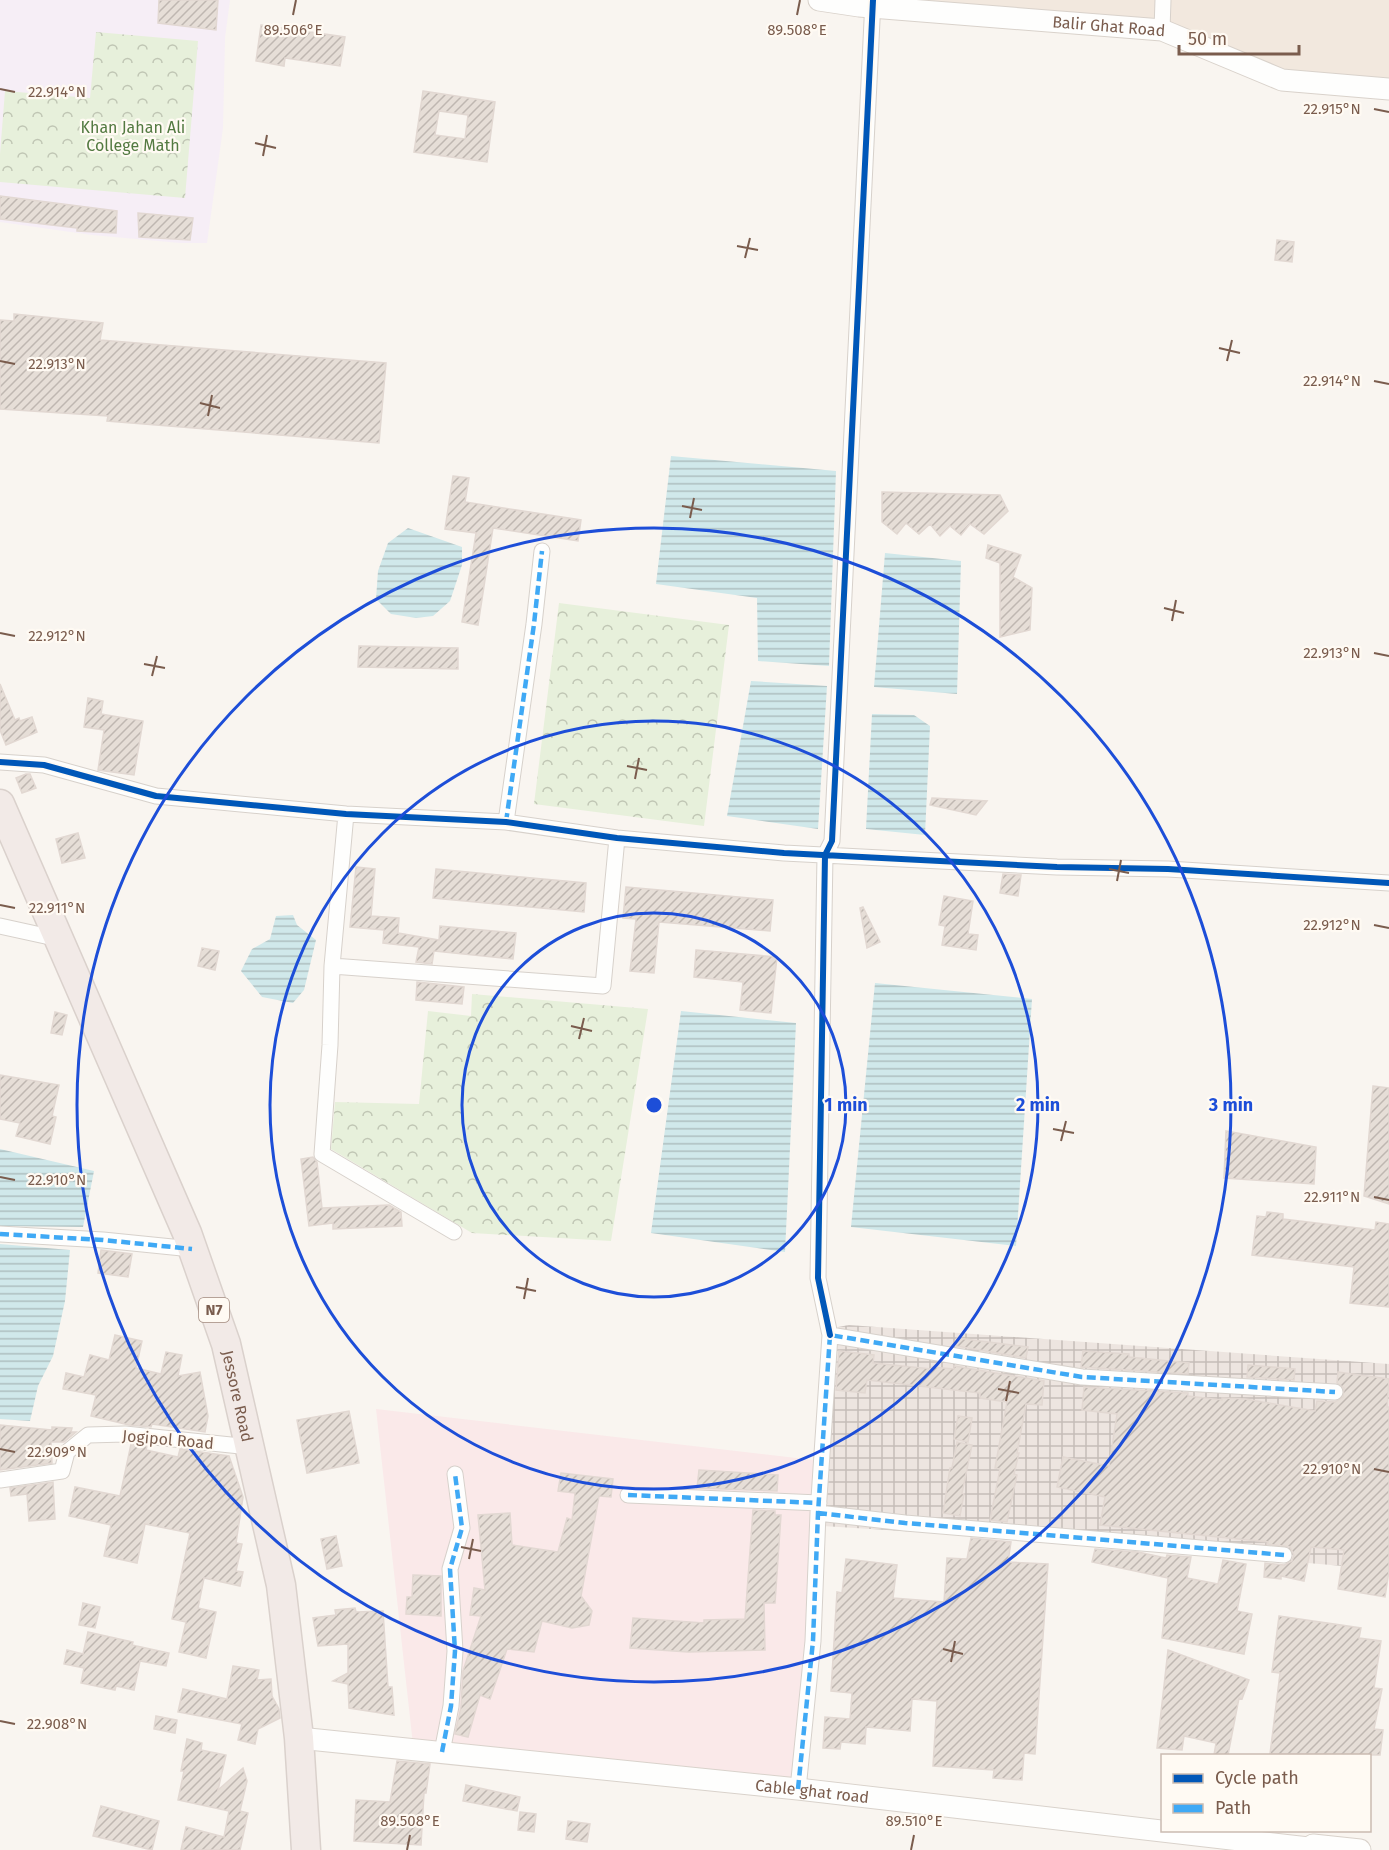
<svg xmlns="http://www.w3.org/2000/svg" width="1389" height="1850" font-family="'Fira Sans',sans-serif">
<defs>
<pattern id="industrial-grid" width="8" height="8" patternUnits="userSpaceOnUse" patternTransform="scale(1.5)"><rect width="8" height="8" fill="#ede5e0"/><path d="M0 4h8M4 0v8" fill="none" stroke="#c5bdb8"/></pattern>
<pattern id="forest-crowns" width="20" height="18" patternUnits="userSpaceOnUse" patternTransform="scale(1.5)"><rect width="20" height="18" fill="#e7f0db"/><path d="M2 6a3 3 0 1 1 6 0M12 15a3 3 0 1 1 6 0" fill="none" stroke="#c0c6b4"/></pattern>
<pattern id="water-rules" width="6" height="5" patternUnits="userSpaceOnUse" patternTransform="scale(1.5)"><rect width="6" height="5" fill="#d0e8ea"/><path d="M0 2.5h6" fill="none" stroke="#aebfc0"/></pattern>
<pattern id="building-hatch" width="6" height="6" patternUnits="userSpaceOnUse" patternTransform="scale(1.5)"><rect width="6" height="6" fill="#e6ded7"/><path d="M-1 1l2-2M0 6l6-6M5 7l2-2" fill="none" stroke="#bfb7b1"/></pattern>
</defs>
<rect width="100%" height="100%" fill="#f9f5f0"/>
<path fill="#f2e8de" d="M873,0H1389V82L1284,73L1162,25Z"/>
<path fill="url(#industrial-grid)" d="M849,1325L1389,1364V1570L1031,1539L823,1526L838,1327Z"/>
<path fill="#f6eef6" d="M0,0H230L225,38L223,128L207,243H180L92,235L0,222Z"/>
<path fill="#fae9e9" d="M376,1409L822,1461L799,1785L413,1745Z"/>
<path fill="url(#forest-crowns)" d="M96,32L198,41L185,198L0,182V154L5,91L90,98Z
M559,603L729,625L704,826L534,804Z
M472,994L648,1009L611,1241L472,1233L331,1149L335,1102L419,1104L428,1011L471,1016Z"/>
<path fill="url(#water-rules)" d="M671,456L836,471L829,666L758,661L757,598L656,584Z
M408,528L462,547V565L450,601L433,616L416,618L391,614L376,599L378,571L388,543Z
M885,553L961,561L957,694L874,687Z
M751,681L827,686L818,829L727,816Z
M872,714L914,715L930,726L925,835L866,829Z
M293,915L297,925L316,940L304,990L293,1003L262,997L241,971L252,949L270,939L276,916Z
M875,983L1032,999L1016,1246L851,1227Z
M681,1011L796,1023L785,1252L651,1233Z
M0,1149L94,1171L83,1227L0,1226Z
M0,1244L70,1250L65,1301L53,1356L38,1386L30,1421L0,1419Z"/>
<path fill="url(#building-hatch)" stroke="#e2d8d2" stroke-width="1.5" fill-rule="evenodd" d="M159,0H218L216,30L158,23Z
M261,25L345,37L340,66L285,58L284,66L256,61Z
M423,91L495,102L487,162L414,152ZM439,111L468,115L465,139L435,135Z
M0,196L117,211L116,233L77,231V228L0,219Z
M138,213L193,218L190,240L139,237Z
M1277,240L1294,242L1292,262L1275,260Z
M14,314L103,323L100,340L386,363L379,443L107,421L108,416L0,409V320L14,321Z
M453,476L469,478L465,502L581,520L578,541L493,528L478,625L462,622L476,533L445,529Z
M882,492L1000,495L1008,511L984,534L970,524L961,535L950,526L940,536L930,524L919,534L906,523L897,534L882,522Z
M988,545L1021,555L1013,577L1032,588L1030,630L1000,637V563L986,558Z
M359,646L458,648V669L358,667Z
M0,684L15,720L19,718L20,721L32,717L37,732L6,745L0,730Z
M88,698L103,701L101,714L143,721L134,775L98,770L104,730L84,727Z
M26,774H30L36,788L22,793L16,778Z
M932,798L987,801L976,815L930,805Z
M78,833L85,858L62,863L56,839Z
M356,867L375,869L371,916L399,918L398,933L439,940L440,926L516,933L513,959L434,951L432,964L416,962L419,947L383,943L384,930L350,927Z
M436,869L586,883L584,912L433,898Z
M1003,874L1021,875L1018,896L1000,893Z
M626,887L773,900L770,931L659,922L654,973L630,971L636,919L623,918Z
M944,896L973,901L968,934L978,935L976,950L942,945L945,926L939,925Z
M863,907L880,942L867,948L860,908Z
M202,948L219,951L215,970L198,966Z
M696,950L777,957L771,1013L740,1010L743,982L694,977Z
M417,982L464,987L462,1004L416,1000Z
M55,1012L67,1015L62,1035L51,1033Z
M0,1075L59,1085L52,1116L56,1117L50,1144L16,1136L20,1123L0,1119Z
M1373,1086L1389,1088V1204L1364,1196Z
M1226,1131L1316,1147L1314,1184L1224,1178Z
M313,1157L317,1162L322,1208L389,1205L401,1212L402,1226L333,1229V1223L309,1226L301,1159Z
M1267,1212L1283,1214V1219L1375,1230L1376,1222L1389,1224V1307L1350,1303L1354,1267L1252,1255L1257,1216L1266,1217Z
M101,1250L132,1254L128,1277L98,1273Z
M115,1335L142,1341L136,1368L161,1374L166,1352L182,1355L178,1376L200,1372L208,1416L205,1432L152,1424L151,1427L129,1425L91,1416L96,1395L63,1389L66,1373L84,1377L90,1355L109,1360Z
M957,1338L1028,1347L1026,1358L956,1346Z
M839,1351L874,1355L873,1363L932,1369V1367L954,1369V1366L1044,1381L1042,1405L1026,1404L1017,1453H1019L1014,1474L1017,1475L1007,1522L990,1520L1000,1469L995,1468L1007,1402L980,1398V1393L867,1380L865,1393L836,1390Z
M1083,1351L1129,1354V1357L1189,1363L1188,1374L1081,1367Z
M1248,1365L1295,1369L1294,1380L1247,1377Z
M1338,1372L1389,1379L1387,1407H1389V1571L1385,1597L1338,1589L1344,1550L1311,1547L1304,1581L1281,1576V1579L1264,1577L1265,1563L1284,1565L1292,1561L1294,1555L1290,1547L1267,1544L1268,1542L1100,1525L1105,1497L1057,1487L1063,1457L1109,1466L1117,1414L1082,1410L1084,1387L1188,1393V1396L1222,1400V1398L1245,1399L1315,1411L1317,1401L1335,1402L1343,1397L1344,1388L1337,1383Z
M349,1411L359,1463L307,1473L297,1420Z
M958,1416L972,1418L968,1442L954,1439Z
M0,1425L52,1430V1427L72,1428L71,1432H76L64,1442H51L52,1463L0,1470Z
M957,1442L972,1445L962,1493L964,1494L960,1516L943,1513L950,1468H952Z
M131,1444L147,1446L146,1450L178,1457L180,1449L229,1456L243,1497L236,1543L242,1544L236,1571L243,1572L240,1586L204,1578L198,1608L216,1612L206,1658L179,1652L186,1622L172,1619L190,1533L145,1524L137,1563L104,1556L111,1525L69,1516L75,1487L120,1496Z
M699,1470L778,1475L777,1491L697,1488Z
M561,1473L613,1479L611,1497L599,1496L581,1596L592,1611L589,1625L572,1628L542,1621L534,1652L507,1649L490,1699L480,1695L468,1737L455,1734L461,1707L463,1671L481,1616L470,1615L474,1588L485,1590L478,1515L510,1513L512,1545L558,1552L567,1518L572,1520L575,1493L558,1491Z
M53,1482L55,1519L29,1521L27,1494L11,1496L10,1488Z
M753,1510L775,1511V1515H781L775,1603H764L765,1650L688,1652L630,1648L633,1618L704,1623V1620L745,1619Z
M336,1536L342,1566L327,1569L321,1539Z
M971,1538L1011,1542L1008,1562L1048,1564L1035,1754L1024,1753L1022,1780L993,1778L994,1770L933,1766L937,1701L912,1699L910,1731L866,1727L865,1744L841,1742L840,1749L823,1748L825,1717L850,1719L852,1693L831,1691L837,1592L842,1593L846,1559L897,1565L893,1598L944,1602L947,1558L967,1559Z
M1095,1549L1138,1552L1166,1558L1167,1555L1191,1557L1187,1578L1218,1584L1223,1560L1246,1564L1237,1611L1252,1614L1244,1654L1162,1638L1168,1578L1092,1562Z
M413,1575L441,1576V1616L406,1614L407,1597H412Z
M83,1603L100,1607L95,1628L79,1625Z
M355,1608L356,1612L383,1611L388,1687H392L394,1715L349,1708L348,1684L333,1681L348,1673V1644L318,1646L313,1618L336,1615L335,1610Z
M1279,1616L1361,1628L1359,1638L1381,1641L1374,1688L1382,1689L1374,1729L1383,1730L1380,1755L1270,1754L1280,1673L1272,1672Z
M88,1632L133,1642L132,1645L169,1653L166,1666L140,1661L134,1690L116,1686L115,1690L81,1683L84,1668L64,1664L67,1650L83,1654Z
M1168,1650L1249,1680L1242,1699L1239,1698L1228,1755H1214L1216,1743L1184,1736L1182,1750L1157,1748Z
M233,1666L259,1670L257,1680L271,1679L272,1696L279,1709L280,1718L258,1729L255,1744L238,1740L242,1724L178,1712L183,1689L227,1699Z
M156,1716L177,1720L175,1733L154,1729Z
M187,1739L202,1743L201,1750L226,1755L218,1790L243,1768L247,1781L240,1811L248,1813L240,1850H181L186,1827L224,1837L229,1811L178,1800L184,1771H181Z
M397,1761L430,1764L426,1793H424L421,1845L354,1841L356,1800L390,1802Z
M466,1785L520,1797L517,1811L463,1801Z
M101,1806L159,1821L152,1850L93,1836Z
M520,1812L536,1814L534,1832L518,1830Z
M568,1821L590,1824L587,1842L566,1839Z"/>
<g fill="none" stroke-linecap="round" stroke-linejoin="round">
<defs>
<path id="street" d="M1162,30L1163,0
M0,762L44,765L156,796L346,814L506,822L617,838L784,853L1057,867L1168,869L1389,883
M346,814L332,966L330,1045L322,1154L454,1232
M506,822L534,624L542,551
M0,926L59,939
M332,966L603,986L617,838
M0,1234L103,1240L192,1249
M830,1335L818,1278L825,855L832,841L873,0
M0,1480L62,1471L67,1452L88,1435L125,1434L250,1447
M628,1495L819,1503
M818,1513L905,1523L1284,1555
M442,1752L451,1706L455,1651L450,1569L462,1528L455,1474
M798,1789L813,1641L818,1513L830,1335L1082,1377L1335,1392"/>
<g id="secondary">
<path id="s1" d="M819,0L859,6L1162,30L1282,80L1389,89"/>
<path id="s2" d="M299,1738L798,1789L1326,1850"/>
<path d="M1313,1845L1360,1850"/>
</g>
<g id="highway">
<path id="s3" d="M0,804L187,1233L226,1344L281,1585L299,1738L306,1850"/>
</g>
</defs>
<use href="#street" stroke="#d7d1cb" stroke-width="17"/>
<use href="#secondary" stroke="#d9d2cb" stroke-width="23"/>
<use href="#highway" stroke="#dad1cc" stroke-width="31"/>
<use href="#street" stroke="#fefefd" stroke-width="15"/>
<use href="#secondary" stroke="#fefefd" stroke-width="21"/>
<use href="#highway" stroke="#f2eae7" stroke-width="28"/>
<path stroke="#3fa9f5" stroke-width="4.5" stroke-dasharray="9 4.5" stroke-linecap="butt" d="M506,822L534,624L542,551
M0,1234L103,1240L192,1249
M628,1495L819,1503
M818,1513L905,1523L1284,1555
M442,1752L451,1706L455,1651L450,1569L462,1528L455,1474
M798,1789L813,1641L818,1513L830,1335L1082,1377L1335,1392"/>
<defs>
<path id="cycleway" d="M0,762L44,765L156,796L346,814L506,822L617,838L784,853L1057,867L1168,869L1389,883
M830,1335L818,1278L825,855L832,841L873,0"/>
</defs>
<use href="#cycleway" stroke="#fffaf3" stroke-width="10"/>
<use href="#cycleway" stroke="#0057b8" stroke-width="6"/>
</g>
<path fill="none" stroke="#7a5c4d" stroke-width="2" d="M293,15L296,0M797,15L800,0M0,89L15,92M1374,109L1389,112M255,143L276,148M263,156L267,135M737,246L758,250M745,258L750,238M1219,348L1240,353M0,361L15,364M1227,361L1232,340M1374,381L1389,384M200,403L220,408M208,416L212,395M682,506L702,510M690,518L694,498M1164,608L1184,613M1172,621L1176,600M0,633L15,636M1374,653L1389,656M144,664L165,668M152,676L157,656M627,766L647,770M635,779L639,758M1109,869L1129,873M1117,881L1121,860M0,905L15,908M1374,925L1389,928M571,1026L592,1031M579,1039L584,1018M1053,1129L1074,1133M1061,1141L1066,1121M0,1177L15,1180M1374,1197L1389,1200M516,1287L536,1291M524,1299L528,1278M998,1389L1019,1393M1006,1401L1010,1381M0,1449L15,1452M1374,1469L1389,1472M461,1547L481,1551M469,1559L473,1539M943,1649L963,1654M951,1662L955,1641M0,1721L15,1724M407,1850L410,1835M911,1850L914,1835"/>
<g fill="none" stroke="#1d4ed8" stroke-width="3">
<circle cx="654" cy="1105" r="192"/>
<circle cx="654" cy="1105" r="384"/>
<circle cx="654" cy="1105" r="577"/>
</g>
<g text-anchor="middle" stroke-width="4.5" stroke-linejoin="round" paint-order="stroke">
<rect fill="#fffaf3" stroke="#a28b7f" stroke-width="1.5" x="199" y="1298" width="30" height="24" rx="4.5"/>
<g font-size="15" font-weight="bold" fill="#7a5c4d">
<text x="214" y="1315">N7</text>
</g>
<g font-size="16" fill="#7a5c4d" stroke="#fffaf3">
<text dy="6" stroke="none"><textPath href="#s1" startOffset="291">Balir Ghat Road</textPath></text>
<text dy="6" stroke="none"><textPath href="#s3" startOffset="639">Jessore Road</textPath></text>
<text transform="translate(168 1439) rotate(5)" y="6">Jogipol Road</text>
<text dy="6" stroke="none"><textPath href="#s2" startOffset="516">Cable ghat road</textPath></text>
</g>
<g font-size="16" fill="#537a41" stroke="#fffaf3">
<text x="133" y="133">Khan Jahan Ali<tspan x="133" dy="18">College Math</tspan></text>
</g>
</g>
<g font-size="15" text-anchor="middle" fill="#7a5c4d" stroke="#fffaf3" stroke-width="4.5" stroke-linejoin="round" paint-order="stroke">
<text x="293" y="35">89.506°E</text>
<text x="797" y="35">89.508°E</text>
<text x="57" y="97">22.914°N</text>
<text x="1332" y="114">22.915°N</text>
<text x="57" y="369">22.913°N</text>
<text x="1332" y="386">22.914°N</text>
<text x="57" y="641">22.912°N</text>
<text x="1332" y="658">22.913°N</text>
<text x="57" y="913">22.911°N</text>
<text x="1332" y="930">22.912°N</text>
<text x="57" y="1185">22.910°N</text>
<text x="1332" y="1202">22.911°N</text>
<text x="57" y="1457">22.909°N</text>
<text x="1332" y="1474">22.910°N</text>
<text x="57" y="1729">22.908°N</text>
<text x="410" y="1826">89.508°E</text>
<text x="914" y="1826">89.510°E</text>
</g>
<circle cx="654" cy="1105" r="9" fill="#1d4ed8" stroke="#fffaf3" stroke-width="3"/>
<g font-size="18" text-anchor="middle" font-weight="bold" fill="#1d4ed8" stroke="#fffaf3" stroke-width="4.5" stroke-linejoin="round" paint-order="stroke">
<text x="846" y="1111">1 min</text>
<text x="1038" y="1111">2 min</text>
<text x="1231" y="1111">3 min</text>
</g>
<rect x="1161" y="1754" width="210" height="78" fill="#fffaf3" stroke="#cabbb1" stroke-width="1.5"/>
<rect x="1173" y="1774" width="30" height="9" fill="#0057b8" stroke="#cabbb1" stroke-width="1.5"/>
<text x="1215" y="1784" font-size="18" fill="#7a5c4d">Cycle path</text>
<rect x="1173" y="1804" width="30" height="9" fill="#3fa9f5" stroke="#cabbb1" stroke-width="1.5"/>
<text x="1215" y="1814" font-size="18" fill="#7a5c4d">Path</text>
<path d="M1179 45v9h120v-9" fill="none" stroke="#7a5c4d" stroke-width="3"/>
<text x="1188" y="45" font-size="18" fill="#7a5c4d" stroke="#fffaf3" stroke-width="4.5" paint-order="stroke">50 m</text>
</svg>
